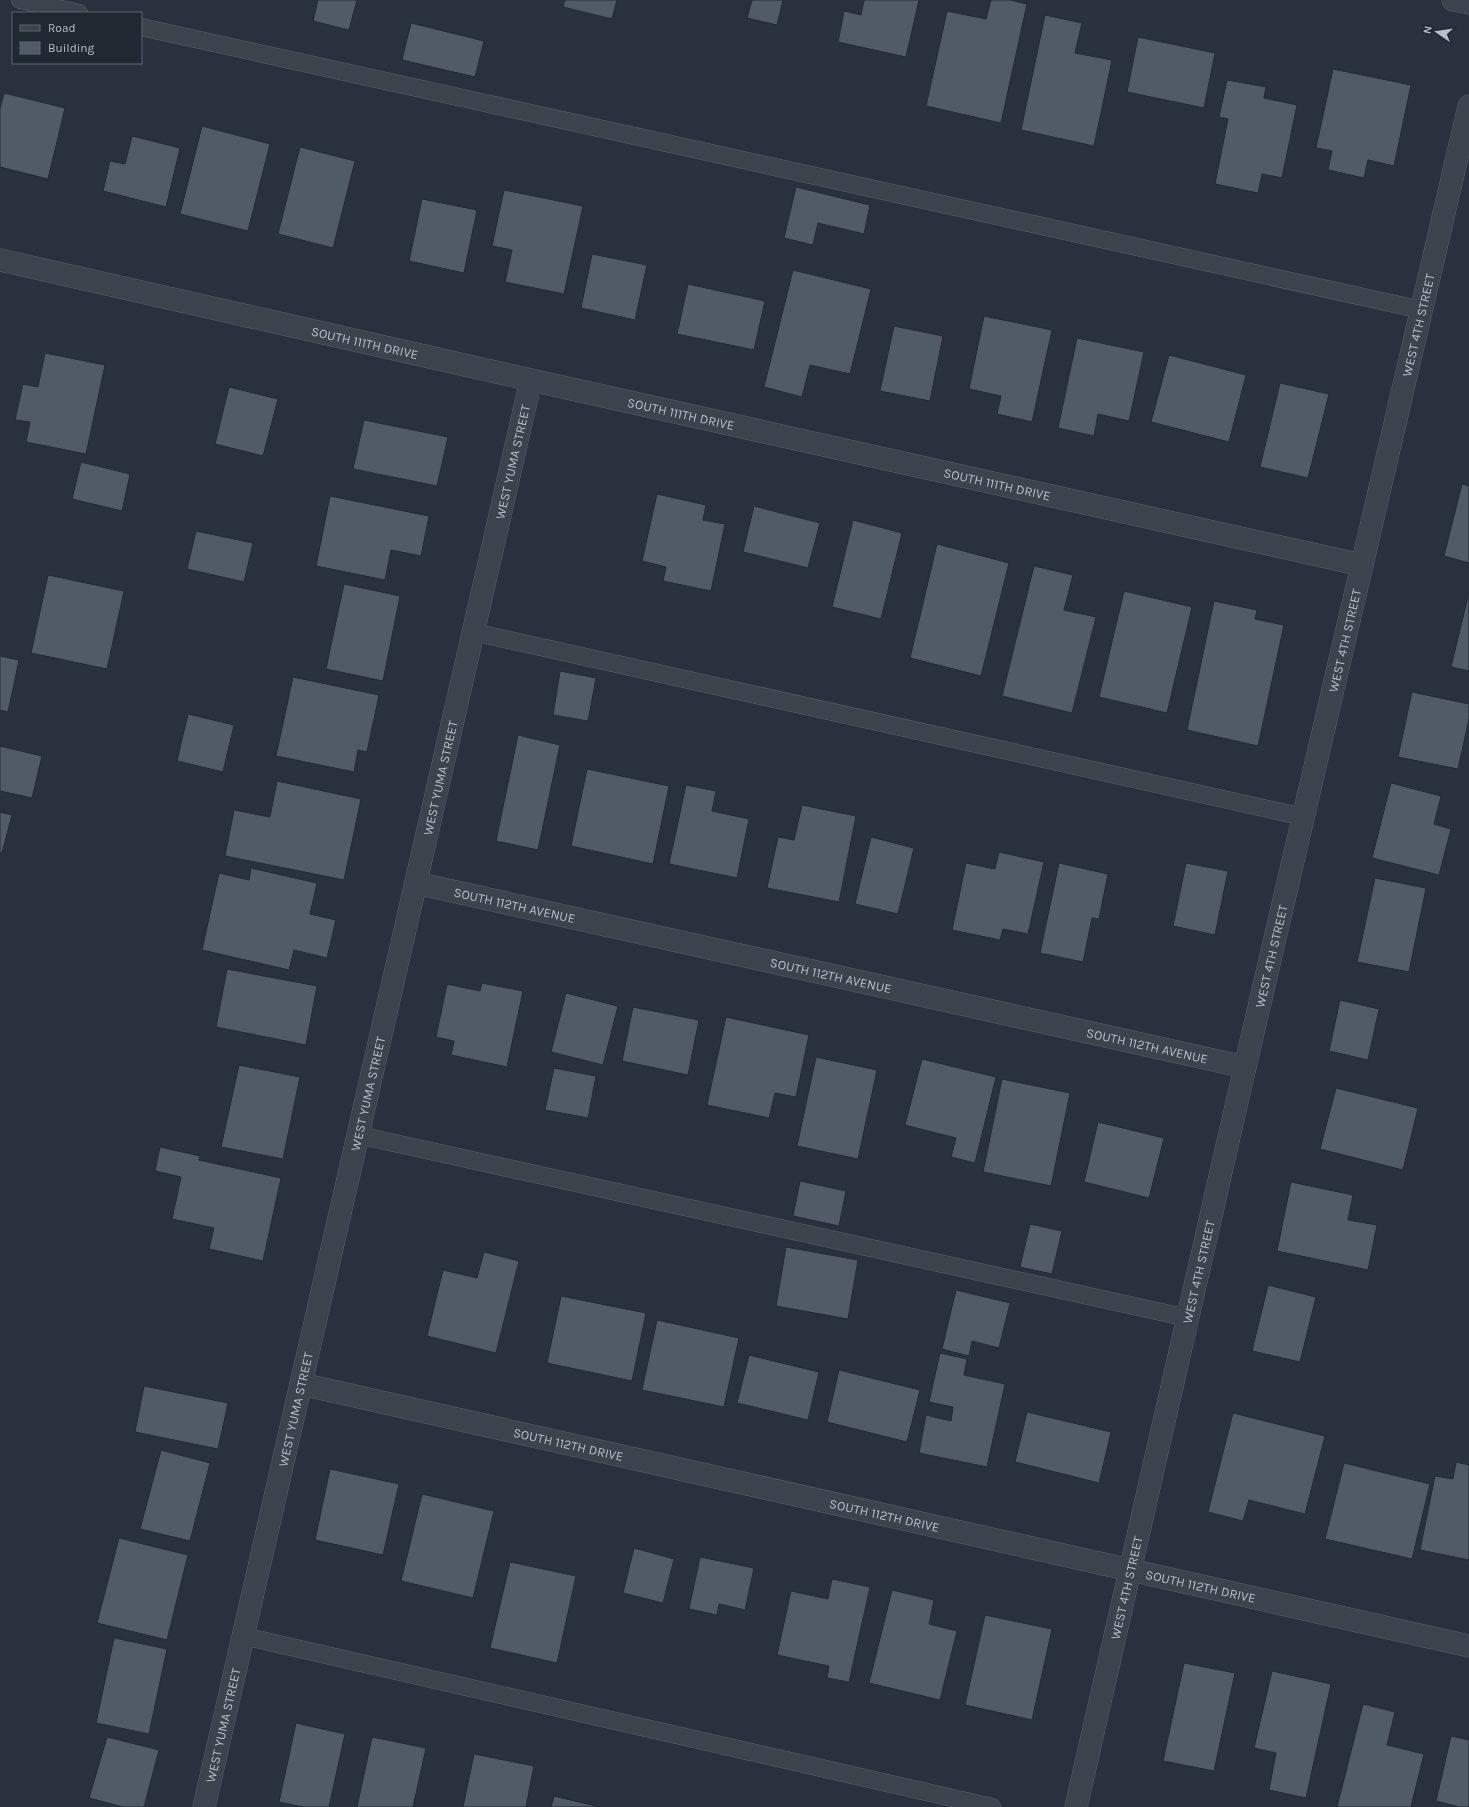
<svg xmlns="http://www.w3.org/2000/svg" width="1469" height="1807" font-family="Karla,sans-serif">
<rect width="100%" height="100%" fill="#28313d"/>
<path fill="#515a67" stroke="#232a34" d="M318,0H357L349,30L313,21Z
M565,0H617L612,19L563,7Z
M752,0H783L777,25L747,18Z
M864,0H919L906,57L838,42L844,11L861,15Z
M991,0H1010L1027,4L1001,123L926,106L947,11L986,19Z
M1045,15L1082,23L1075,53L1112,60L1094,146L1021,130Z
M411,23L484,41L475,77L402,60Z
M1138,37L1215,53L1204,108L1127,92Z
M1333,69L1411,85L1394,166L1368,160L1364,178L1328,170L1332,151L1316,148Z
M1227,80L1266,87L1264,98L1297,105L1282,178L1262,174L1258,193L1215,184L1228,119L1219,117Z
M4,93L65,108L48,179L0,167V109Z
M202,126L270,144L248,231L180,214Z
M132,136L180,148L166,207L103,191L110,161L125,164Z
M300,147L355,161L333,248L278,234Z
M796,187L870,205L864,234L818,223L813,245L784,238Z
M504,190L583,206L564,294L505,282L512,250L492,246Z
M422,199L477,210L464,273L409,261Z
M592,254L647,265L635,320L581,308Z
M793,270L871,289L850,374L810,365L802,397L764,387Z
M688,284L765,301L754,350L677,334Z
M984,316L1052,330L1032,422L997,414L1001,396L969,389Z
M894,326L943,336L930,401L880,391Z
M1077,338L1144,352L1129,421L1098,414L1094,436L1058,428Z
M45,353L105,365L86,454L26,442L30,422L15,420L23,384L38,387Z
M1169,355L1246,375L1229,442L1151,422Z
M1280,383L1329,394L1308,478L1260,467Z
M229,387L278,399L263,456L215,444Z
M364,420L448,437L437,486L353,469Z
M81,462L130,474L122,511L72,499Z
M1462,484L1469,486V563L1444,556Z
M657,494L706,505L703,520L725,524L711,591L663,581L666,567L642,561Z
M330,496L429,516L421,556L391,550L385,580L316,566Z
M754,506L820,523L808,568L743,552Z
M853,520L902,533L881,619L832,607Z
M196,531L253,543L244,582L187,569Z
M937,544L1009,563L981,676L910,658Z
M1034,566L1073,575L1064,610L1096,617L1072,713L1002,696Z
M48,575L124,591L107,669L31,653Z
M344,584L400,596L383,681L326,669Z
M1124,591L1192,607L1167,713L1099,697Z
M1469,592V671L1451,667Z
M1214,601L1257,610L1255,619L1284,625L1258,746L1187,730Z
M0,656L19,660L8,712L0,710Z
M560,671L596,678L588,721L553,715Z
M293,677L379,695L367,752L358,750L354,772L276,756Z
M1412,692L1469,704V719L1458,769L1398,757Z
M188,714L234,725L223,772L177,761Z
M518,735L560,745L538,850L496,841Z
M0,746L42,756L32,798L0,791Z
M587,769L669,786L653,864L571,846Z
M277,781L361,799L344,880L225,856L234,810L270,817Z
M1391,783L1441,796L1434,824L1451,829L1439,875L1372,858Z
M686,785L716,791L712,811L749,819L737,878L669,864Z
M802,805L856,816L839,902L767,888L778,837L794,840Z
M0,812L12,815L2,853H0Z
M871,837L914,848L898,914L855,904Z
M999,852L1044,862L1028,934L1003,929L1000,940L952,930L966,863L995,869Z
M1059,863L1108,874L1099,919L1092,918L1083,962L1040,953Z
M1186,863L1228,871L1215,935L1173,926Z
M251,868L317,883L310,914L336,920L327,958L294,950L289,970L202,950L219,873L249,880Z
M1375,878L1426,888L1409,972L1357,962Z
M227,969L317,986L306,1045L216,1027Z
M482,983L523,991L507,1067L451,1055L454,1041L436,1037L447,984L480,991Z
M566,993L618,1006L603,1065L551,1052Z
M1340,1000L1379,1009L1368,1060L1329,1051Z
M633,1007L699,1020L688,1075L622,1061Z
M726,1017L809,1035L796,1097L775,1093L769,1118L707,1105Z
M816,1057L877,1070L858,1159L797,1146Z
M922,1059L996,1077L975,1163L951,1157L956,1138L905,1125Z
M239,1065L300,1077L283,1159L221,1147Z
M554,1068L596,1076L588,1118L545,1110Z
M1002,1079L1070,1093L1051,1186L983,1172Z
M1336,1088L1418,1108L1403,1170L1320,1149Z
M1098,1122L1164,1138L1149,1198L1084,1182Z
M160,1147L200,1156L199,1160L281,1178L263,1261L209,1249L214,1228L172,1219L181,1177L155,1171Z
M800,1181L846,1191L839,1226L793,1216Z
M1291,1182L1353,1195L1348,1220L1377,1225L1368,1270L1277,1251Z
M1030,1224L1062,1231L1052,1274L1020,1267Z
M786,1247L858,1260L848,1319L776,1306Z
M484,1252L519,1261L496,1353L427,1336L443,1270L477,1278Z
M1268,1285L1316,1297L1300,1362L1252,1351Z
M956,1290L1010,1303L999,1348L972,1341L969,1356L942,1349Z
M561,1296L646,1313L632,1381L547,1363Z
M657,1320L739,1338L724,1407L642,1390Z
M940,1353L967,1359L964,1375L1005,1384L987,1467L919,1453L926,1415L951,1421L953,1407L929,1402Z
M749,1355L819,1372L808,1420L737,1403Z
M839,1370L920,1390L907,1442L827,1422Z
M144,1386L228,1403L218,1449L135,1432Z
M1027,1412L1111,1432L1099,1483L1015,1462Z
M1233,1413L1325,1436L1305,1514L1249,1500L1243,1521L1208,1512Z
M161,1450L210,1463L190,1541L140,1529Z
M1456,1462L1469,1465V1560L1420,1550L1435,1476L1453,1479Z
M1344,1463L1430,1484L1412,1559L1325,1539Z
M330,1469L399,1484L383,1555L315,1540Z
M422,1494L494,1511L473,1598L401,1581Z
M119,1538L188,1555L167,1640L97,1623Z
M634,1548L674,1559L663,1603L623,1593Z
M700,1557L754,1568L745,1610L719,1604L717,1615L689,1609Z
M510,1562L576,1576L557,1663L490,1648Z
M832,1579L870,1587L849,1682L827,1678L829,1666L777,1655L791,1591L828,1599Z
M892,1590L934,1600L929,1624L957,1631L940,1700L869,1683Z
M985,1615L1052,1629L1032,1720L965,1705Z
M114,1638L167,1649L149,1734L96,1723Z
M1184,1663L1235,1673L1214,1771L1163,1761Z
M1272,1671L1331,1684L1306,1798L1269,1790L1276,1753L1254,1748Z
M1363,1704L1395,1712L1387,1745L1424,1754L1411,1807H1337Z
M296,1723L345,1734L329,1807H303L279,1802Z
M1451,1736L1469,1740V1807H1459L1436,1801Z
M107,1737L159,1750L144,1807H123L89,1798Z
M372,1737L426,1748L413,1807H357Z
M474,1754L534,1766L526,1807H463Z
M554,1796L600,1807H551Z"/>
<g fill="none" stroke-linecap="round" stroke-linejoin="round">
<defs>
<path id="service" d="M20,0L79,13
M141,27L1422,310
M473,632L1304,817
M358,1135L1188,1318
M243,1636L992,1807"/>
<g id="minor">
<path d="M1453,0L1469,3"/>
<path id="s1" d="M0,260L531,380L1362,565"/>
<path id="s2" d="M416,883L1245,1067"/>
<path id="s3" d="M301,1384L1469,1646"/>
<path id="s4" d="M204,1807L531,380"/>
<path id="s5" d="M1076,1807L1245,1067L1469,106"/>
</g>
</defs>
<use href="#service" stroke="#5a616b" stroke-width="18"/>
<use href="#minor" stroke="#5a616b" stroke-width="23"/>
<use href="#service" stroke="#3c434d" stroke-width="17"/>
<use href="#minor" stroke="#3c434d" stroke-width="22"/>
</g>
<g text-anchor="middle" stroke-width="3" stroke-linejoin="round" paint-order="stroke">
<g font-size="13" fill="#b8bec8" stroke="#202832">
<text dy="5" stroke="none"><textPath href="#s5" startOffset="1521">WEST 4TH STREET</textPath></text>
<text dy="5" stroke="none"><textPath href="#s1" startOffset="374">SOUTH 111TH DRIVE</textPath></text>
<text dy="5" stroke="none"><textPath href="#s1" startOffset="698">SOUTH 111TH DRIVE</textPath></text>
<text dy="5" stroke="none"><textPath href="#s4" startOffset="1380">WEST YUMA STREET</textPath></text>
<text dy="5" stroke="none"><textPath href="#s1" startOffset="1022">SOUTH 111TH DRIVE</textPath></text>
<text dy="5" stroke="none"><textPath href="#s5" startOffset="1197">WEST 4TH STREET</textPath></text>
<text dy="5" stroke="none"><textPath href="#s4" startOffset="1056">WEST YUMA STREET</textPath></text>
<text dy="5" stroke="none"><textPath href="#s2" startOffset="101">SOUTH 112TH AVENUE</textPath></text>
<text dy="5" stroke="none"><textPath href="#s5" startOffset="873">WEST 4TH STREET</textPath></text>
<text dy="5" stroke="none"><textPath href="#s2" startOffset="425">SOUTH 112TH AVENUE</textPath></text>
<text dy="5" stroke="none"><textPath href="#s2" startOffset="749">SOUTH 112TH AVENUE</textPath></text>
<text dy="5" stroke="none"><textPath href="#s4" startOffset="732">WEST YUMA STREET</textPath></text>
<text dy="5" stroke="none"><textPath href="#s5" startOffset="549">WEST 4TH STREET</textPath></text>
<text dy="5" stroke="none"><textPath href="#s4" startOffset="408">WEST YUMA STREET</textPath></text>
<text dy="5" stroke="none"><textPath href="#s3" startOffset="274">SOUTH 112TH DRIVE</textPath></text>
<text dy="5" stroke="none"><textPath href="#s3" startOffset="598">SOUTH 112TH DRIVE</textPath></text>
<text dy="5" stroke="none"><textPath href="#s3" startOffset="922">SOUTH 112TH DRIVE</textPath></text>
<text dy="5" stroke="none"><textPath href="#s5" startOffset="225">WEST 4TH STREET</textPath></text>
<text dy="5" stroke="none"><textPath href="#s4" startOffset="84">WEST YUMA STREET</textPath></text>
</g>
</g>
<rect x="12" y="12" width="130" height="52" fill="#202832" stroke="#5d646e"/>
<rect x="20" y="25" width="20" height="6" fill="#3c434d" stroke="#5d646e"/>
<text x="48" y="32" font-size="12" fill="#b8bec8">Road</text>
<rect x="20" y="42" width="20" height="12" fill="#515a67" stroke="#5d646e"/>
<text x="48" y="52" font-size="12" fill="#b8bec8">Building</text>
<g transform="translate(1437 32) rotate(283)" stroke="#202832" stroke-width="3" paint-order="stroke">
<path d="M0-3L7 15L0 10L-7 15Z" fill="#b8bec8"/>
<text y="-6" font-size="11" font-weight="bold" text-anchor="middle" fill="#b8bec8">N</text>
</g>
</svg>
